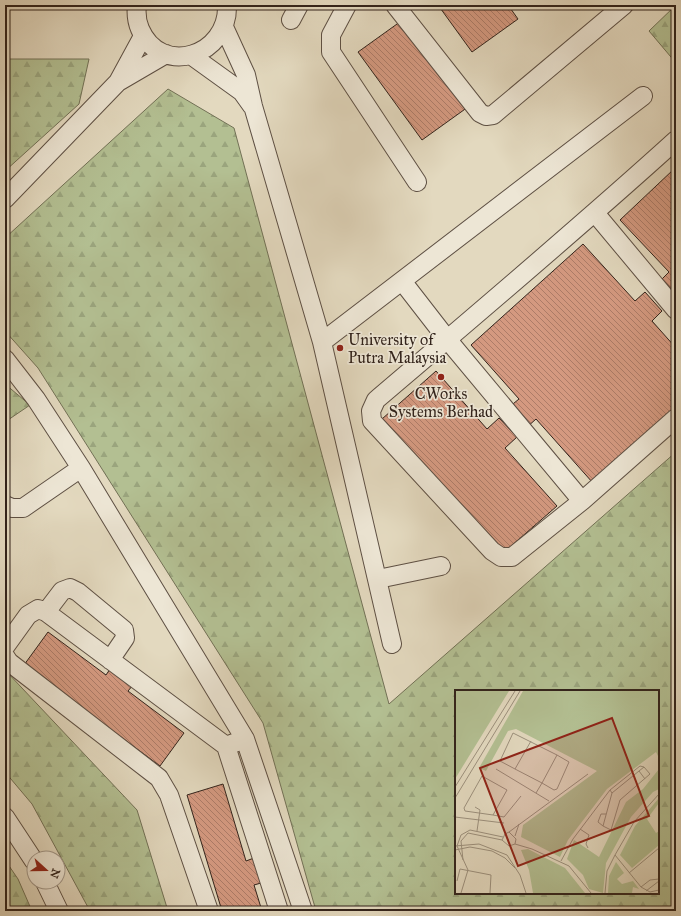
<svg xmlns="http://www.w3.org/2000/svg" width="681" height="916" font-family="'IM FELL Great Primer',serif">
<defs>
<pattern id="forest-firs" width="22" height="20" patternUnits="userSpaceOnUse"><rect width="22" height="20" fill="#b3bf92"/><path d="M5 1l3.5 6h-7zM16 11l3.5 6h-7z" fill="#9aa47d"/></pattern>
<pattern id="building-back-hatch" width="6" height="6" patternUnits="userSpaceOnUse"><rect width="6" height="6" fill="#d49980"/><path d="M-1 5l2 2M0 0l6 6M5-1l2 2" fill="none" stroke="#ad7c68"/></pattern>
</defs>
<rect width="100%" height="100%" fill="#e3d9bf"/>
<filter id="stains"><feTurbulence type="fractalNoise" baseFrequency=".005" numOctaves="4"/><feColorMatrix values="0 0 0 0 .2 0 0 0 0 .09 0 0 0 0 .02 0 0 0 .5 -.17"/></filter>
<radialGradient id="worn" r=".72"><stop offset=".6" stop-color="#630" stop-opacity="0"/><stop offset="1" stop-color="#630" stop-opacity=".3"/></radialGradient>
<path fill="url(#forest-firs)" stroke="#727156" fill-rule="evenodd" d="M676,5V63L649,31Z
M5,59H89L79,104L5,171Z
M168,89L234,128L389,704L676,452V911H316L263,723L38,368L5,331V238ZM456,691H658V893H456Z
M5,384L30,405L5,422Z
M5,670L137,810L168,911H90L32,804L5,772Z
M5,860L18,879L32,911H5Z"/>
<path fill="url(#building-back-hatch)" stroke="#32231b" d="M438,5H508L518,19L472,52Z
M404,19L468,107L422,140L358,52Z
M674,169L676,171V294L662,279L669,272L620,220Z
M583,244L635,301L645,292L662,311L652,321L676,348V408L593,483L536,419L526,428L508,408L519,399L471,345Z
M436,371L487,429L499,418L517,437L505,448L557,506L502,554L382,419Z
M48,632L106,675L110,669L133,685L128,691L184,733L160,766L24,665Z
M223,784L246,861L254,858L261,883L254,885L262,911H222L187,795Z"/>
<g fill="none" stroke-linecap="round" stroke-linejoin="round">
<defs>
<path id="minor" d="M137,5C136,13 137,22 140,29C161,78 229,56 227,5
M347,5L331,35V52L417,182
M395,5L480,113L486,116L493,115L624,5
M291,20L299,5
M224,27L246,75L253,106L322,342L392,644
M192,56L242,92L252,106
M118,82L166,54
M5,199L118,82L143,36
M595,213L676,310
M402,281L447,339L582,501L512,557H501L492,551L372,421L371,411L376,400C477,314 578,229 676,140
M322,342L643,96
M5,359L36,399L81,468L245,739L303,911
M582,501L676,418
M5,505L12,508H23L81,468
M378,579L441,566
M46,612L62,591L70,588L78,592L124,630L125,638L110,660
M5,647L28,615L38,609L46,612L226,746L245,739
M5,656L9,662L159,778L169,795L209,911
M226,746L279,911
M5,817L34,861
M45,882L59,911"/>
</defs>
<use href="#minor" stroke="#5e5044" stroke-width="20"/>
<use href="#minor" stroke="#ede6d5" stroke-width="18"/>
</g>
<g fill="#8f2418" stroke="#ede6d5" stroke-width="1.5">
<circle cx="340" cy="348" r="4"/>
<circle cx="441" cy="377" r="4"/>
</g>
<g text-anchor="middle" stroke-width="3.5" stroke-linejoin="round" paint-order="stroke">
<g font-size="16" fill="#32231b" stroke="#ede6d5" text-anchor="start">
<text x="348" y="345">University of<tspan x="348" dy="18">Putra Malaysia</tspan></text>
<text x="441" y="399" text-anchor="middle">CWorks<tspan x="441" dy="18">Systems Berhad</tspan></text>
</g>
</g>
<g transform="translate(455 690)">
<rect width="204" height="204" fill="#e3d9bf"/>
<path d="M0,1H54L0,89ZM68,1H204V68L201,62L152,99L113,150L105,167L66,147L68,135L142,81L61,39L53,41L31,81L24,78ZM204,79V99L198,102L176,127L151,173L148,203L134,199L128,185L112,169L119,150L144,167L171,112L188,99ZM204,108V113L192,129L201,143L204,141V155L177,178L165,165L180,136ZM73,159L110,178L130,203H78L74,180L66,160ZM161,172L169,183L162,189L167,194L178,191L184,199L178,197L177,203H153L154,186Z" fill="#b3bf92"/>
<path fill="none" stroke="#9c907d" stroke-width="1" d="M189,77L184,81L190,89M41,79L94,111M60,79L76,51M0,97L60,1M81,103L87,93L102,65L114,72L102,99L99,100L87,93L60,79L45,71L58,43L102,65M157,103L184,81M0,108L65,1M20,117L25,120L22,141M38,125L52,100L27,86L9,118L10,121L38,125L49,127L66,106M0,127L49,133M148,136L143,132L146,124H151M125,139L134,145L131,154L133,158M54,142L133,84M60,146L64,134M60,154L77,159L114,176L136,203M0,156L24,154L52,165L65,185L71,203M0,160L15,157L37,161L50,168L60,178M160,165L186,197L195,190L204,189M8,170L6,151L13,143L47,150L54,156L60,154L61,149L54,142L50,144L47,150M106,171L118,149L155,100L185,76L189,77L195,84L165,110L156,140L148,136L157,103L155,100M174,183L204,158M2,191L5,179L36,185L35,203M186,197L195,202L204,200M191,201L204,191M6,203L13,180L2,156L6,145L15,140L48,147M150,203L152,181L160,165L179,132L204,104"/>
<path fill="#8f2418" fill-opacity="0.15" stroke="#8f2418" stroke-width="2" d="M157,28L194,126L63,176L25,78Z"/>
<rect width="204" height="204" fill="none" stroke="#32231b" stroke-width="2"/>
</g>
<rect width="681" height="916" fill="none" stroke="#e3d9bf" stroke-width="20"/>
<rect x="6" y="6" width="669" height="904" fill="none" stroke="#32231b" stroke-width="2"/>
<rect x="10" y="10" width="661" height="896" fill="none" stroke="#32231b"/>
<g transform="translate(46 870) rotate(111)"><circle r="19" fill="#ede6d5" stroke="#a2988b"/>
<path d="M0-3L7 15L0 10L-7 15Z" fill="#8f2418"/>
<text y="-6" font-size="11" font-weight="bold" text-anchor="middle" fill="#32231b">N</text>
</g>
<rect width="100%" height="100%" filter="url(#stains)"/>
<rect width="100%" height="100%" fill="url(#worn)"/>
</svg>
